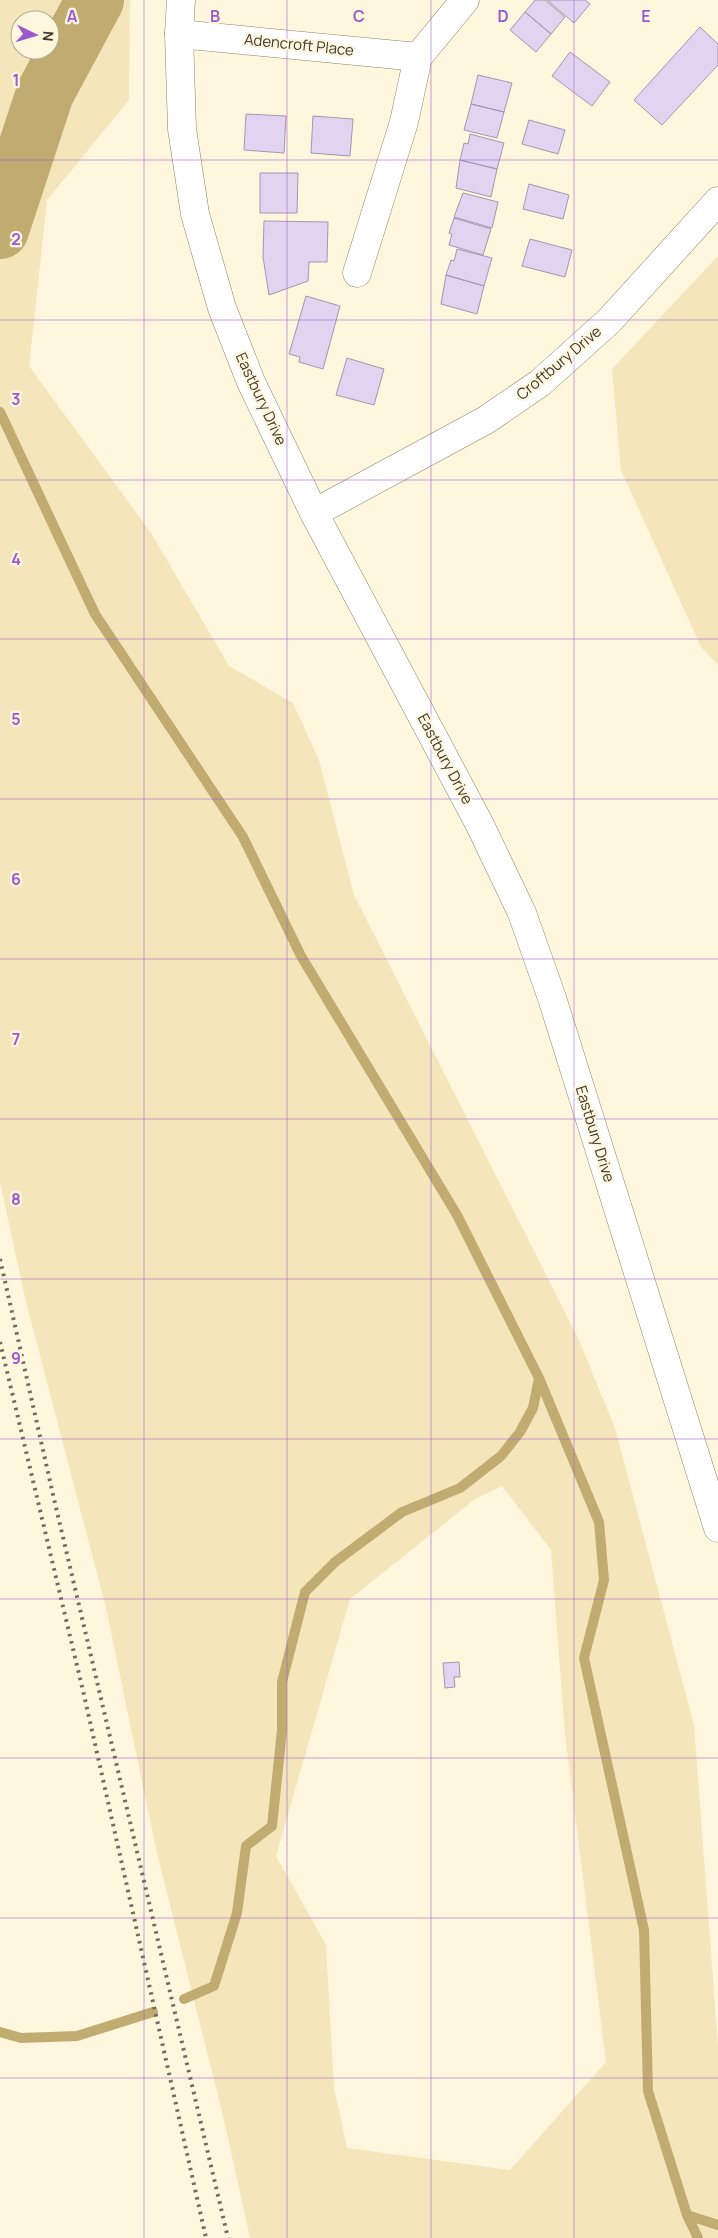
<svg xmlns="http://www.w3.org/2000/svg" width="718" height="2238" font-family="Manrope,sans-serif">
<rect width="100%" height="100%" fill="#fff6de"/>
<path fill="#f5e5ba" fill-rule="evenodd" d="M0,0H130L129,100L47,200L29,366L151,533L229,666L293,703L319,760L354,895L578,1338L615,1428L694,1725L718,2045V2238H250L223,2116L156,1849L106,1608L25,1298L0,1182ZM20,20H50V50H20ZM502,1486L551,1550L565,1734L606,2062L510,2170L347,2148L334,2088L326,1945L276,1856L350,1599L475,1499Z
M718,256V665L701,647L621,470L612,369Z"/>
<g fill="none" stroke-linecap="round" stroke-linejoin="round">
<path stroke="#c0ab71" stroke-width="10" d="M0,412L95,614L243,837L301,956L457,1215L539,1378L599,1522L604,1580L584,1658L644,1930L648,2091L687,2215L698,2238
M184,1999L214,1986L237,1913L246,1846L272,1826L282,1730V1682L305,1592L335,1562L402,1512L460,1488L501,1456L520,1432L533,1408L539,1378
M0,2032L21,2038L77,2036L153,2012
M687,2215L718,2225"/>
<path stroke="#c0ab71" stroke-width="58" d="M0,230L45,93L95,0"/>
</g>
<path fill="#e2d4f0" stroke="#a396b0" d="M535,0H545L565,17L551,34L525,12Z
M547,0H585L590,4L574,23Z
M525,12L551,34L536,52L510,30Z
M700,27L718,44V65L662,125L634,100Z
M570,52L610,82L592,106L552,76Z
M478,75L512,83L504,112L471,104Z
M471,104L504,112L497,138L464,130Z
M246,114L286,116L284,153L244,150Z
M313,116L353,119L350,156L311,153Z
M529,120L565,130L558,154L522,144Z
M470,134L504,143L497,169L460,160L464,143L468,144Z
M460,160L497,169L491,197L456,188Z
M260,173H298L297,213H260Z
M529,184L569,195L563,219L523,209Z
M463,193L498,202L492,228L454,217Z
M454,218L491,229L483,255L449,245L452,234L449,233Z
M264,221L328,222L327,262H309L308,281L269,295L263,257Z
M530,239L572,250L565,277L522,266Z
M457,249L492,258L484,286L446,275L451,260L454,261Z
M446,275L484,286L477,314L441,304Z
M306,296L340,306L323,369L299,362L300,357L289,354Z
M347,358L384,369L374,405L336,395Z
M459,1662L460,1677H454L455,1687L445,1688L443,1663Z"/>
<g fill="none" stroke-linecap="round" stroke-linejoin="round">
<defs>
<path id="minor" d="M179,34L418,57
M357,273L404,122L418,57L465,0"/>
<path id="tertiary" d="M181,0L179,34L182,129L195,214L222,308L251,382L314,513L480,825L522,913L552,998L718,1528
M314,513L486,420L540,383L609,321L718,201"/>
</defs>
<use href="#minor" stroke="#8e8469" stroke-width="29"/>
<use href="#tertiary" stroke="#8e8469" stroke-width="29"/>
<use href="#minor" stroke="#fff" stroke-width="28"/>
<use href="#tertiary" stroke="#fff" stroke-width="28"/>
<path stroke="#726c5d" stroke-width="4" stroke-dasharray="2.5 5" stroke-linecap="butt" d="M0,1259L54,1499L228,2238
M0,1342L84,1695L206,2238"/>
</g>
<path fill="none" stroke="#9c59ce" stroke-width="1" stroke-opacity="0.55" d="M144,0V2238M287,0V2238M431,0V2238M574,0V2238M0,160H718M0,320H718M0,480H718M0,639H718M0,799H718M0,959H718M0,1119H718M0,1279H718M0,1439H718M0,1599H718M0,1758H718M0,1918H718M0,2078H718"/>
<g text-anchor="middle" stroke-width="4.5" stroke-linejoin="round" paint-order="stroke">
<g font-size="15" fill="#3d392d" stroke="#fff6de">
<text transform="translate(299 45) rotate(6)" y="5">Adencroft Place</text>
<text transform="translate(559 363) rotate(-40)" y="5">Croftbury Drive</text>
<text transform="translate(261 399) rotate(65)" y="5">Eastbury Drive</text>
<text transform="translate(445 759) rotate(62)" y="5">Eastbury Drive</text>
<text transform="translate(595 1134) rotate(73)" y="5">Eastbury Drive</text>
</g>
</g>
<g font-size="16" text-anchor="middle" font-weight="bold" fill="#9c59ce" stroke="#fff6de" stroke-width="4.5" stroke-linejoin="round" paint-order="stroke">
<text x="72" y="22">A</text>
<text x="215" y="22">B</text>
<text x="359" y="22">C</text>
<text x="503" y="22">D</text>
<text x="646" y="22">E</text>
<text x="16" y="86">1</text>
<text x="16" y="245">2</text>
<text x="16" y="405">3</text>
<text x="16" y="565">4</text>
<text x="16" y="725">5</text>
<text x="16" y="885">6</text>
<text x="16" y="1045">7</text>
<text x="16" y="1205">8</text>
<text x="16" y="1364">9</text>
</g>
<g transform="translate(35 35) rotate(95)"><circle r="24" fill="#fff6de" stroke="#b1aa97"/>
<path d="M0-4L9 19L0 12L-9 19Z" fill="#9c59ce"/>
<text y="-8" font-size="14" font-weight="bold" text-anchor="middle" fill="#3d392d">N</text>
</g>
</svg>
